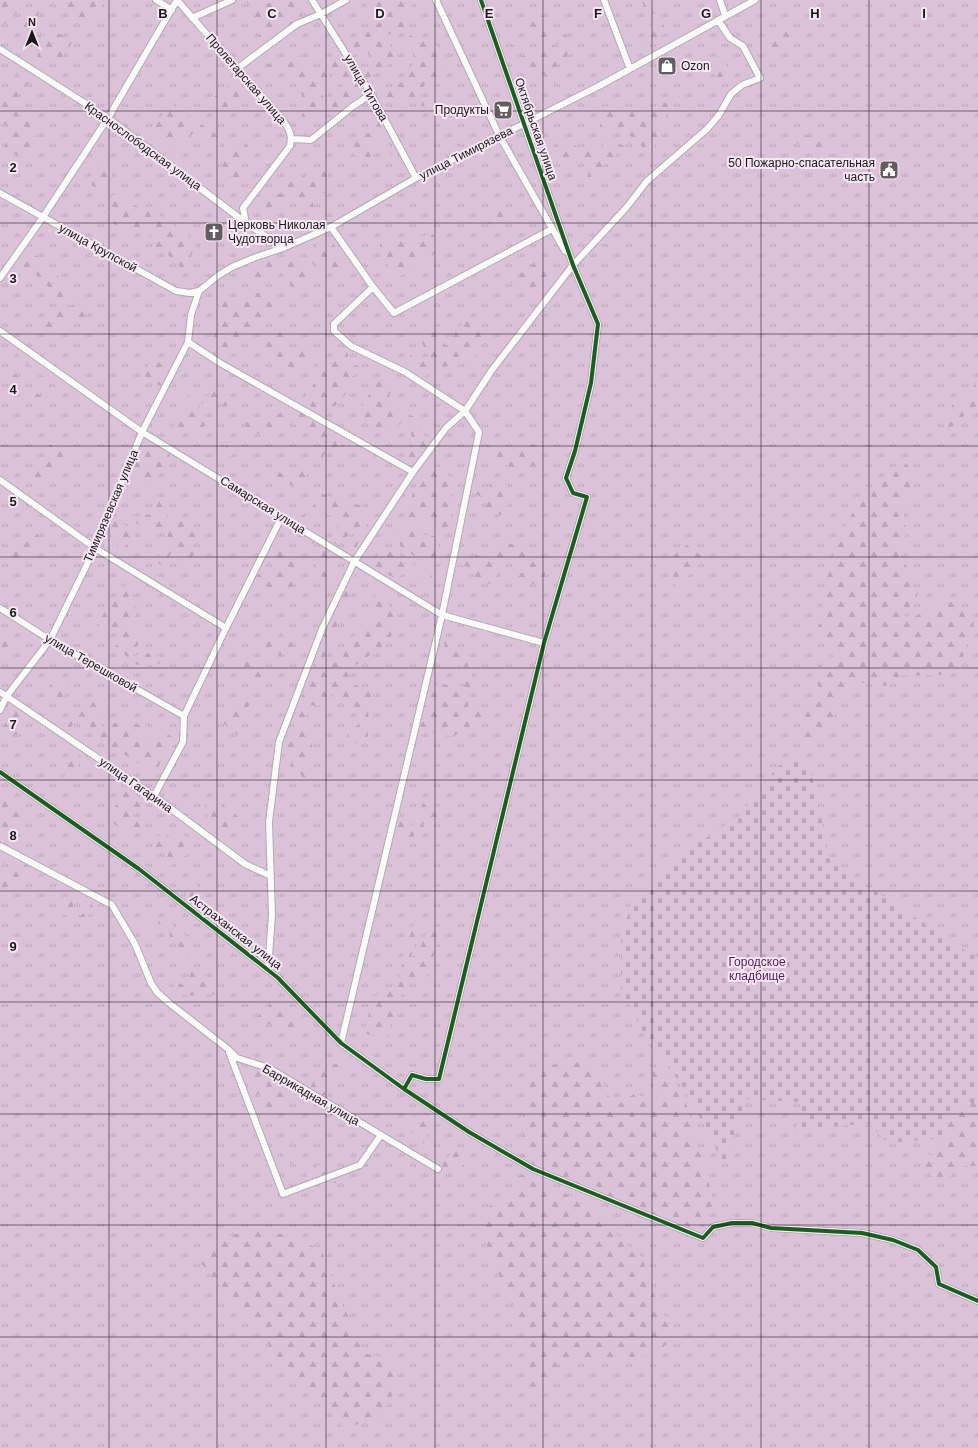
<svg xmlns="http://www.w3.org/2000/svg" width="978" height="1448" font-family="Arial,sans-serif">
<defs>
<pattern id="grass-tufts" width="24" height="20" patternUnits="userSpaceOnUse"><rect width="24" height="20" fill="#dcc2d8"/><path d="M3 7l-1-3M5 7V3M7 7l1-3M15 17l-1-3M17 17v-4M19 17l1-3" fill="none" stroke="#bca6b9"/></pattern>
<pattern id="forest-firs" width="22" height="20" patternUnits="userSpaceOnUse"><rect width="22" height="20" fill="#dcc2d8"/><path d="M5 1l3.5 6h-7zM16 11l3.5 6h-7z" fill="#bca6b9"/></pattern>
<pattern id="cemetery-stones" width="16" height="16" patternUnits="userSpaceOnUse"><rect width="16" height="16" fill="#dcc2d8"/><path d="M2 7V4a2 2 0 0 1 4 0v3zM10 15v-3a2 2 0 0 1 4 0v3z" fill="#bca6b9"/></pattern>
</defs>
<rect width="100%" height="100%" fill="#e6dee4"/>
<path fill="url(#grass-tufts)" d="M0,0H978V1448H0Z"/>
<path fill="url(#forest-firs)" d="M0,0H28L22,4L17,12L4,24V12L0,14Z
M31,0H49L24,33L19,30L38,4Z
M57,0H70L74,3L92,0H103V5L94,12L88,26L70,15L65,7L54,4Z
M246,0H262L265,5L278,0H305L301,16L255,52L251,48L262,30Z
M375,0H414L405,26L386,36L391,45L393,54L397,60L378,70L367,80L361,71L373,63L366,49L352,56L347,49L380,22L385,13L383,6L368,11L366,5Z
M653,1L658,4L664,11L647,15L642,2Z
M543,15L555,50L564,33L574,53C555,60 556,66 555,84L539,71L524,70L520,57L539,52L535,40L512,50L513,44L536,37L533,26L504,36L527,21Z
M662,20L666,33L640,43L651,25Z
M789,29L795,30L783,46L768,57L764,47Z
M57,32L72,43L59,61L55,63L45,61L41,68L37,56L41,48L35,40L42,33L46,39Z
M409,35L437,46L443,68L433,81L425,85L419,91L425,107L397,97L379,104L377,94L406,80L414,62L413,53L405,36Z
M292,50L298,54L310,67H323L330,75L318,91L330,104L344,88L324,63L338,53L364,93L347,107L334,116L324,111L316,110L308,118L303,129L296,128L307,105L301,94L306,80L292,74L282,66L262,67L290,55Z
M713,56L727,66L725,82L699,65Z
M21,72L30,80L14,101L19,109L28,106L27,115L13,116L7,125L0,121V99Z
M235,80L246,93L235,104L229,116L215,111L210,100Z
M680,96C669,111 658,122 660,140L649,153L632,137L618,128L599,129L605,106L645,111Z
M170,103L219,136L220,147L193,133L187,141L182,138L175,147L182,150L183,159L151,133Z
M33,114L37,147L20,156L3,149L13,130Z
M376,114L379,120L382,131L397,160L396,161L381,138L367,147L376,160C363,160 352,157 347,144C357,134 369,136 377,127L372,119Z
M806,135L829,144L826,152L799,145L796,140Z
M233,139L247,145L236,164L251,173V183L238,179L224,173L222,162Z
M612,139L625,147L604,165L586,192L589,163L556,161V141L595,151Z
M102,160L113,177L107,190L92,186L91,176Z
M325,167L334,191L311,195L317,223L302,206L282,186Z
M283,193V202L273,218L268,214L265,203L269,195Z
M114,194L144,210L157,204L153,211L197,241L185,272L165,252L155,247L150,242L151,228H146L132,234L114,224L109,216L102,211Z
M501,208L512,220L493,227L485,218Z
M433,234L442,249L397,278L380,254V241L414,238Z
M323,237L331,239L348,270L318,269L304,253L312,249Z
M31,253L42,259L47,271L62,278L71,292L69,307L78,303L89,321L88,327L73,315L53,339L38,327L59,302L43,280L22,266Z
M297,255L304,260L311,280L295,290L272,260Z
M539,259L554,273L537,295L510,282Z
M268,261L275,264L271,281L252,286L247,268Z
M222,292L241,303L249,294L260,293L281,309L256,321L241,338L239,345L225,363L215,357L209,345L227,310L219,306L216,295Z
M468,320L475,326L491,334L477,346L476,356L460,365L440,367L420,379L405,365L411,355L416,362L430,360L419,336L433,326L446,346L455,333L451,321L459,327Z
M299,327L287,335L283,347L298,355L306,343L316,351L309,366L292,377C268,366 266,360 261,335L267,338L278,329Z
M348,348V362L366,370L352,376L345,395L335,406L314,409L303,400L316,381L309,377L325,357L344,359Z
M21,351L62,382L56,386L25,361L18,358Z
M169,359L173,365L164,387L145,380L148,364H155Z
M17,367L15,374L26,388L42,396L50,385L52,389L39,400C23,396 6,390 12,370Z
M978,377V412C967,412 961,416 956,426L947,427L939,421L948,413L956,398H964L974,392V383Z
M378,379L394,383L387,402L421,421L420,432L431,442L416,465H400L413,446L411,431L402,421L393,433L374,428L357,415Z
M213,388L225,393L231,397L226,407L210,397L199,406L195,413L204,420L213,423C201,428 186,434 173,429L187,404L186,401L175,400L178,393H184L193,398L208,396Z
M290,405L343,437L337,456L327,451L322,458L317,456L327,440L283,419L274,434L248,433L245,422L265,425Z
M82,430L67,446L74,452L63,463L43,489L34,475L52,443L65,442Z
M222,430L231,440L238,443L237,451L223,461L227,442L226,438L214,453V445Z
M146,440L170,455L150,489L129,475Z
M526,443L539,446L538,463L524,472L482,455L484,445L505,450L525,447Z
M903,459L912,471L911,486L903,510L906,531L902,557L907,567L914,588L918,593C915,602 908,606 904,616L912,618L941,602H953L970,611L974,625L971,636L966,646L963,657L953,669L940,675L901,676L885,686L864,683H854L842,693L833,719L825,735L816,743L800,735V719L809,704L815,700L820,689L816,679L817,667L834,659L827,639L819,629L826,580L841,534L860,500Z
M263,462L270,469L289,476L291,473L306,470L307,481L306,493L265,470Z
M438,471L446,473L457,484C446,499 448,511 455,527L441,536L434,528L427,518L418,521L416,534L434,536L439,542L437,555L428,560L416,557L401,548L398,535L405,529L413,491L422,484V472Z
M491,477L514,489L507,504L506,514L487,515L486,501L472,491L489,489Z
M321,493L350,504L363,505L357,518L365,521L368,528L359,540L353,555L346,551L355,534H350L338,545L330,541L340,521L318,509L307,526L294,518L308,515Z
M161,498L163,507L168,517L185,521L192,527L202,531L198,538H185L181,541L186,546L197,552L184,564L172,552L162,566L156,561L168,535L153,528L139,525L130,517L152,514Z
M109,519L124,525H126L131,529L138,541C124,540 124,548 119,559L115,560L118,542L108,531Z
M297,529L302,537L315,543L302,545L291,539V531Z
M37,534L41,541L29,552L33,563L24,562L12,557L9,548L5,539Z
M506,541L543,562L546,579L537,585L515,578L517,572L527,574L531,565L508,559L505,555L496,583L479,584L469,567L459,565L476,555L492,560L496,546Z
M687,545L704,558L676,590L670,558Z
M266,547C279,549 294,550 303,560L302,565L296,573L294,584L287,593L268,587L255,574L267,575L282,566L266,560Z
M322,548L333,555L327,565L339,571L338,579L329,582L315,571L316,560Z
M385,551C403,552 416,569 432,575V582L419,574L408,570L396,579L373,566L378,555Z
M349,573H354L353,585L321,666L338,662L340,653L346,645L355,643C355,630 358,626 370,621L374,606L375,590L384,595L386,599L394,617V630L387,643L353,667L347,681L360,687L375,690C367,704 368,721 368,736L363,740L349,746L347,732L358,725L359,715L346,699L332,692L326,706L310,705L306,714L305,730L311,738L312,748L308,755L307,771L327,780L307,779L299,774L291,765V756L286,742L301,711V698L305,692L306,682L312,678L317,654L324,638L322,629L335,611V591Z
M126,583L132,586L126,604L138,607L132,625L131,634L139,630L141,639L136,649L128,657L114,649L122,634L113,630L98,629C100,614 112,602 124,594Z
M284,632L296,636L291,652L280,656L263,648L264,635L273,641L279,642Z
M444,637C456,649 473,663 472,682C472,690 469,699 468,707L487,711L488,721L468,727L453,737L438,733L420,732L424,692L438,684L464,686L465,669L445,658Z
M0,639L18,644L14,654L5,658L0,656Z
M142,653L155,654L166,660C154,667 144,667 131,663L129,658Z
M234,658C253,658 253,660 263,675L256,683L236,667Z
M55,680L69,686L65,691L64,704L61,706L50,686Z
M243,692L254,695L245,713L239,736L223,723V717L237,709Z
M99,696L109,703L102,713L100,723L106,729L118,721L132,720L139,725L148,726L142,741L149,744L157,728L177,740L155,771H147L133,759L119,752L98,736L81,716L68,730L64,722L71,718L65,708L89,707Z
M15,708L27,720L17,734L7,741L0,738V732Z
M74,752L81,757L75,781L65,779L64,763Z
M127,789L146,802L133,814L141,827L127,832L115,825L109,814L122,797Z
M213,797L219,803L232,811L242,820V827L220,833L204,810L206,799Z
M4,800L23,815C18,830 15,831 0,830V804Z
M423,803L434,806L438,818L423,819L424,827L407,842L394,838L396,819L413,826Z
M161,830L173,840L180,832L185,835L183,844L187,855L177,860L168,868L162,865L167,857L169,849L166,845L157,853L152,848L157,841Z
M0,849L18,857L15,863L6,858L1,868L10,872L20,862L28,867L13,896L0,889Z
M189,881L195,883L205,892L195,903L184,898L191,883Z
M72,896L77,899L71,910L81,916L91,903L93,906L86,920L81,924L64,914V907Z
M143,918H165L185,935L192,943L186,953L195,964H187L176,952L178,946L170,939V932L163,925L156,923L149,929H142L139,923Z
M414,923H421L411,957L418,954L427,930L440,932L434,954L426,979L408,983L397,1002L386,1042L365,1033L369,1013L375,995C406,984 398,981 404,953C407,943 411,933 414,923Z
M192,967L204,974L214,983V994L186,996L173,985L175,982L187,986Z
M271,1001L278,1006L295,1013L305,1024L304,1029L287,1027L277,1022L263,1026L257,1021L259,1014L267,1010Z
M348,1060V1066L339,1074L323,1097L309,1090L322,1065H332Z
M575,1062L595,1066L608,1094L611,1109L634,1094L658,1100L654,1090L652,1069L660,1066L678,1086L685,1099L695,1141L705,1162L713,1206L704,1218L699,1228L690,1227L663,1217L635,1210L616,1203L594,1190L572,1185L548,1171L528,1166L522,1158L525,1143L521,1127L528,1095L531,1069L550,1065Z
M253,1068L263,1069L280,1079L287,1087L302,1094L290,1100L282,1097H277L273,1101V1107L262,1118C257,1107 262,1103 261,1092L250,1100V1088L252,1084L249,1079L245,1080L241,1077L247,1074Z
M978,1100V1166H965L958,1168L950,1176L940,1178L931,1176L923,1161L926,1153L933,1156L935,1147C944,1141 944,1131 946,1121C947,1117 950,1113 952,1109Z
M418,1112H421L431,1118L424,1144L416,1135L406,1129L408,1123Z
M290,1133L296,1139L288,1144L293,1163H286C280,1155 280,1147 281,1138Z
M456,1148L466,1157L465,1163L458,1169H444L442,1166L444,1161Z
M326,1164L335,1171L338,1183H302L311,1167Z
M521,1175L548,1184L605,1214L613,1230L631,1249L642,1257L658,1306L675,1331C673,1335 672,1340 669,1342C645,1366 599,1359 568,1359L559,1362L555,1379L532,1387C519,1370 527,1352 533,1334L519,1318L498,1273L492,1256L481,1229V1212L514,1190L517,1178Z
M252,1229L260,1232L283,1234L322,1250L340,1301L359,1335L364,1353L391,1360L396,1387L389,1402L378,1418L359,1424L342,1427L337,1412L306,1391L283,1367L263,1336L243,1309L223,1290L201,1263L203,1252L223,1238Z"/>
<path fill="url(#cemetery-stones)" d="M794,759L809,766L816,792L830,861L978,959V1101L952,1109L947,1119L944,1135L933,1139L888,1143L869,1123L796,1131L801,1102L745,1099L726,1163L718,1153L708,1132L680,1082L647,1039L621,988V940L632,900L661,873L691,848L739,816L778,766Z"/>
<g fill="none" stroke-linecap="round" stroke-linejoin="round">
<defs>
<path id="minor" d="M156,0L172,10
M312,0L371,94L416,178
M436,0L499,135L565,251
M604,0L630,69
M720,0L725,15
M178,1C213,42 250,82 285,123C290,131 292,136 290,146L243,208L246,223
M192,18L232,0
M0,49L108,118L246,223L283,248
M238,68L297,24L321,14L346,0
M292,139L311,140L352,107L371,94
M0,193L176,291L190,293L199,291L219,275L232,267L256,257L283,248L331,227L416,178L599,86L755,0
M331,227L373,287L394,313L552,229
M0,278L43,217L108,118L177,0
M0,331L142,432L442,615L544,643
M188,342L220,363L413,472
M0,480L95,548L226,628
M0,608L50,640L184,716
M0,692L154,796L245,864L271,876
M0,710L6,697L50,640L95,548L142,432L188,342L191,315L199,291
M0,772L139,869L268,970L278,978L341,1043L404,1089L469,1132L533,1169L703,1238L713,1227L732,1223H752L771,1228L862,1233L893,1240L918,1250L936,1267L939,1284L978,1301
M154,796L183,742L184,716L226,628L282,516
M0,846L112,905L135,944L151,983L157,992L169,1003L228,1049L237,1058L269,1068L438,1169
M268,970L272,915L269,822L279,742L322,629L354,562L413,472L446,428L465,411L492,370L573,265L626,208L647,181L707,129L719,115L731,94L742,85L760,78L743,46L730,38L718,20
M341,1043L442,615L479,432L465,411L405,372L351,346L334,331V324L373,287
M229,1052L283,1194L360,1165L381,1135
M404,1089L412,1075L426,1079H439L544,643L587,497L573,493L566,478L575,451L591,383L598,324L573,265L481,0"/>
</defs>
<use href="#minor" stroke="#b1abb0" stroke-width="8"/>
<use href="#minor" stroke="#fbfafb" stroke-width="6"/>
<defs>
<path id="cycleway" d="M0,772L139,869L268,970L278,978L341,1043L404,1089L469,1132L533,1169L703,1238L713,1227L732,1223H752L771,1228L862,1233L893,1240L918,1250L936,1267L939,1284L978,1301
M404,1089L412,1075L426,1079H439L544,643L587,497L573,493L566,478L575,451L591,383L598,324L573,265L481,0"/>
</defs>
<use href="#cycleway" stroke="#f6e8f4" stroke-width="6"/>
<use href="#cycleway" stroke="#1b5e20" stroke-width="4"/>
</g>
<path fill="none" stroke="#1c171b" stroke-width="1" stroke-opacity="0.55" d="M109,0V1448M217,0V1448M326,0V1448M435,0V1448M543,0V1448M652,0V1448M761,0V1448M869,0V1448M0,111H978M0,223H978M0,334H978M0,446H978M0,557H978M0,668H978M0,780H978M0,891H978M0,1002H978M0,1114H978M0,1225H978M0,1337H978"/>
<defs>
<symbol id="shop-square" viewBox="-11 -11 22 22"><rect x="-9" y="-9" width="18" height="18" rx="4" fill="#635d61" stroke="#f6e8f4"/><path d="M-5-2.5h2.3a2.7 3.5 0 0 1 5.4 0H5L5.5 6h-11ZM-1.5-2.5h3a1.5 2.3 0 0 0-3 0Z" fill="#fff"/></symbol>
<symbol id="supermarket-square" viewBox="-11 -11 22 22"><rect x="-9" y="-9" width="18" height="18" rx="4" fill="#635d61" stroke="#f6e8f4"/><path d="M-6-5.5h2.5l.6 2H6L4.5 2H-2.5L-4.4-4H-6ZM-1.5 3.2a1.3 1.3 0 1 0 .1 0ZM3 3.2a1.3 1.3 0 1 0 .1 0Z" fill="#fff"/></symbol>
<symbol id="civic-square" viewBox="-11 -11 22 22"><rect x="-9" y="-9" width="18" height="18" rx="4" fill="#635d61" stroke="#f6e8f4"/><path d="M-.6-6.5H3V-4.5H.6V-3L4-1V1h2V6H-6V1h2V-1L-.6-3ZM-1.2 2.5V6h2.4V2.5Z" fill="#fff"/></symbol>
<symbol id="church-square" viewBox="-11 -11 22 22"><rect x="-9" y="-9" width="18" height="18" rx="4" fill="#635d61" stroke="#f6e8f4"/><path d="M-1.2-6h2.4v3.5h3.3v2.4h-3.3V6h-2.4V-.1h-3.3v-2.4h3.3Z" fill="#fff"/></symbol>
</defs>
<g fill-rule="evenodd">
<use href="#shop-square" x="656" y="55" width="22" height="22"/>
<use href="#supermarket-square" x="492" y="99" width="22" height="22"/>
<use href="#civic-square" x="878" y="159" width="22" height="22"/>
<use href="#church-square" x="203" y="221" width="22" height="22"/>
</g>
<g text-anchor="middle" stroke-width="4" stroke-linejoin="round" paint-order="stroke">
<g font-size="12" fill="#1c171b" stroke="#f6e8f4" text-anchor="start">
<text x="681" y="70">Ozon</text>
<text x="489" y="114" text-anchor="end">Продукты</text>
<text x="875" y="167" text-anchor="end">50 Пожарно-спасательная<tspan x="875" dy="14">часть</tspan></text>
<text x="228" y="229">Церковь Николая<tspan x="228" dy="14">Чудотворца</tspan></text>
</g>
<g font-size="12" fill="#1c171b" stroke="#f6e8f4">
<text transform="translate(246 79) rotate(49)" y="4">Пролетарская улица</text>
<text transform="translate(366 88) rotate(60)" y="4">улица Титова</text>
<text transform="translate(536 129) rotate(71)" y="4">Октябрьская улица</text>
<text transform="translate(143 146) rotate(36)" y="4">Краснослободская улица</text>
<text transform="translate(466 153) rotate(-27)" y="4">улица Тимирязева</text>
<text transform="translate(98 248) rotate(29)" y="4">улица Крупской</text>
<text transform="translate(263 505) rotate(32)" y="4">Самарская улица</text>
<text transform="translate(111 506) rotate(-67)" y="4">Тимирязевская улица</text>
<text transform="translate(91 663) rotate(30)" y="4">улица Терешковой</text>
<text transform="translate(136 785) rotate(35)" y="4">улица Гагарина</text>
<text transform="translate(236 932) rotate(38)" y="4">Астраханская улица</text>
<text transform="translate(311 1095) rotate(30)" y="4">Баррикадная улица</text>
</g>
<g font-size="12" fill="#5a1855" stroke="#f6e8f4">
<text x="757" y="966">Городское<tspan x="757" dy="14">кладбище</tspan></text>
</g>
</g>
<g font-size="13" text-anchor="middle" font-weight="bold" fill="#1c171b" stroke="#f6e8f4" stroke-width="4" stroke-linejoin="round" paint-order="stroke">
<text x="163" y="18">B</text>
<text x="272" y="18">C</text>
<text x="380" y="18">D</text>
<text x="489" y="18">E</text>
<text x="598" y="18">F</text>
<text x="706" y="18">G</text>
<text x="815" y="18">H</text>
<text x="924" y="18">I</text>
<text x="13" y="172">2</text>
<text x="13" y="283">3</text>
<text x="13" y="394">4</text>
<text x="13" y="506">5</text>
<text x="13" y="617">6</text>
<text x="13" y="729">7</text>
<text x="13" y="840">8</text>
<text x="13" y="951">9</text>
</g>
<g transform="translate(32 32)" stroke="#f6e8f4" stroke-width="3" paint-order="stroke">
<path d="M0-3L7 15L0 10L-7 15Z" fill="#1c171b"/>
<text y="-6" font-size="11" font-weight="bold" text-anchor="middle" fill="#1c171b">N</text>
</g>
</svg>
